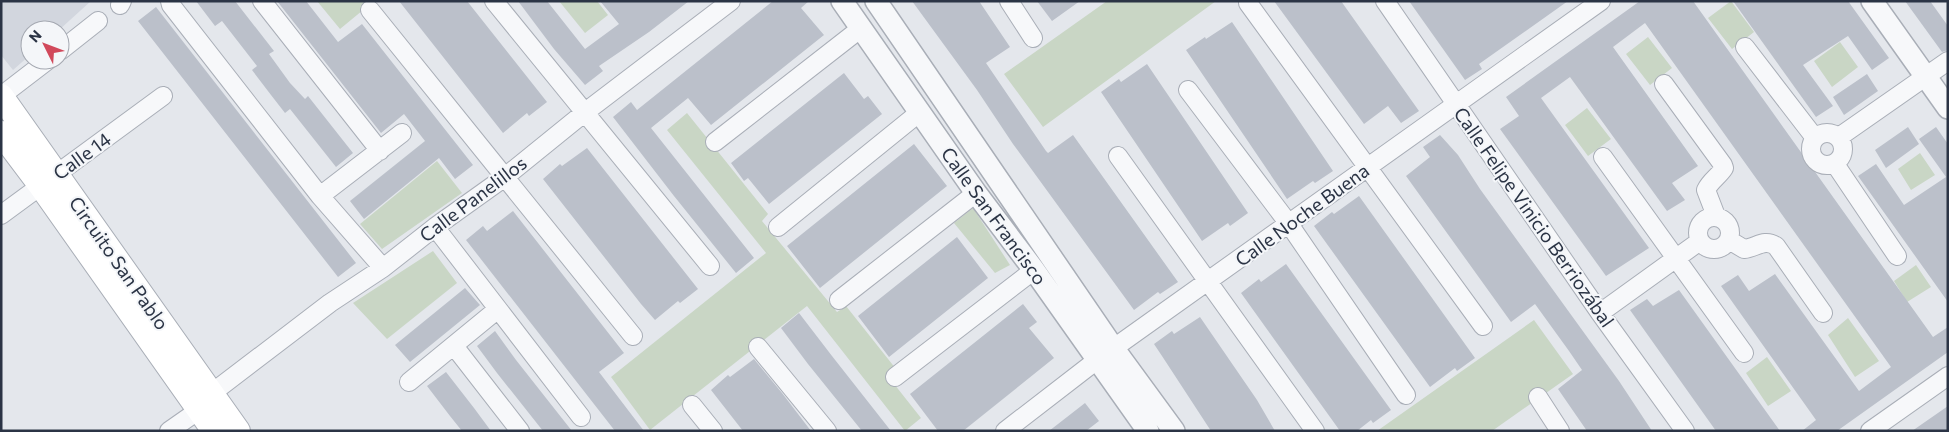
<svg xmlns="http://www.w3.org/2000/svg" width="1949" height="432" font-family="Commissioner,sans-serif">
<rect width="100%" height="100%" fill="#e4e7ec"/>
<path fill="#d2d6de" d="M1,1H91L59,30H30V55L13,70L1,55Z"/>
<path fill="#c9d6c5" d="M317,1H374L340,29Z
M559,1H597L608,15L585,33Z
M1107,1H1216L1043,127L1004,74Z
M1731,1L1754,32L1732,49L1708,18Z
M1648,37L1672,68L1650,85L1626,54Z
M1840,42L1858,67L1832,87L1814,61Z
M1587,108L1611,139L1588,156L1565,125Z
M687,113L768,214L762,221L837,312L846,306L896,369L887,375L921,418L905,431L807,306L650,430L611,377L766,253L667,130Z
M1920,153L1935,175L1911,190L1898,169Z
M437,161L462,193L382,249L360,224Z
M973,208L1010,265L995,273L954,223Z
M433,251L457,283L387,339L353,303Z
M1916,265L1931,287L1907,302L1894,281Z
M1848,318L1879,361L1855,377L1828,335Z
M1534,320L1573,374L1492,431H1377Z
M1767,357L1791,391L1768,406L1746,373Z"/>
<path fill="#bbc0ca" d="M196,1H235L274,51L269,54L290,83L305,99L308,96L353,153L336,167L290,109L285,113L271,95L252,70L257,66L222,21L215,26Z
M277,1H306L338,42L362,24L473,165L455,179L439,158L364,219L350,201L425,141L404,114L381,133Z
M399,1H467L547,102L529,116L527,113L503,133Z
M518,1H547L585,49L619,24L600,1H689L649,32L599,66L603,71L585,85L554,49Z
M773,1H809L801,8L824,35L711,125L688,98L651,128L754,258L736,273L674,196L613,117L631,102L637,110Z
M912,1H979L1010,47L986,63L1046,151L1048,153L1073,135L1178,282L1160,294L1158,292L1134,310L1013,144L977,90Z
M1037,1H1080L1052,21Z
M1274,1H1341L1419,111L1401,123L1388,106L1364,124Z
M1409,1H1568L1479,64L1482,69L1465,80Z
M1640,1H1693L1933,337L1948,327V352L1837,431H1802L1816,420L1721,286L1738,275L1749,291L1775,274L1859,391L1891,367L1645,23L1613,47L1698,166L1672,183L1685,200L1667,211L1570,77L1541,98L1649,248L1606,276L1500,129L1519,116L1506,97Z
M1733,1H1848L1889,58L1872,70L1848,36L1803,65L1833,106L1816,117Z
M1905,1H1930L1948,26V50L1942,52Z
M156,7L356,263L338,277L138,21Z
M1232,22L1333,171L1315,183L1313,181L1287,199L1186,50L1205,37L1206,39Z
M1147,64L1248,213L1230,226L1228,223L1202,241L1101,92L1119,79L1121,82Z
M844,73L864,99L868,96L882,114L769,204L748,178L744,181L731,163Z
M1867,74L1878,91L1844,115L1833,97Z
M1908,127L1919,144L1886,168L1875,150Z
M1936,127L1948,144V302L1858,176L1876,164L1904,205L1946,177L1919,139Z
M1440,135L1458,155L1480,189L1619,381L1652,431H1587L1558,389L1582,370L1569,351L1535,304L1511,322L1406,176L1430,157L1423,147Z
M914,144L947,186L820,288L787,246Z
M587,148L698,289L680,303L678,301L655,320L641,304L543,179L560,164L562,166Z
M1359,196L1475,358L1457,371L1455,368L1430,387L1314,226L1332,212L1334,214Z
M513,211L624,353L599,372L644,431H615L466,240L483,226L487,231Z
M957,237L988,278L889,357L858,316Z
M1286,264L1391,410L1373,423L1371,420L1357,431H1340L1335,424L1241,293L1259,279L1261,282Z
M465,288L480,305L410,362L395,345Z
M1679,290L1732,364L1780,431H1716L1630,310L1647,299L1653,306Z
M1023,304L1037,322L1029,328L1054,358L963,431H938L910,394Z
M799,313L832,356L891,431H862L808,364L781,328Z
M1200,317L1257,400L1275,431H1211L1162,356L1154,344L1172,331L1174,334Z
M495,331L516,360L572,431H543L497,373L477,346Z
M754,359L782,393L811,431H743L711,390L728,375L730,377Z
M446,372L474,408L491,431H462L450,416L427,386Z
M1085,403L1099,421L1086,431H1049Z
M1948,406V431H1912Z"/>
<g fill="none" stroke-linecap="round" stroke-linejoin="round">
<defs>
<path id="minor" d="M170,1L171,5L320,196L383,268
M262,1L380,151
M494,1L710,266
M1009,1L1033,38
M1385,1L1600,313L1685,431
M1248,3L1483,326
M120,5L122,1
M370,10L633,336
M1745,47L1815,138
M60,51L98,21
M1664,84L1723,165L1724,168C1719,176 1710,181 1706,190L1716,216
M1188,90L1289,224L1406,395
M1,96L48,60
M1811 149a16 16 0 1 1 32 0a16 16 0 1 1-32 0Z
M1839,137L1948,61
M715,142L860,29
M1118,156L1315,431
M1603,157L1744,353
M1835,164L1897,256
M320,196L402,133
M1,215L163,96
M1698 233a16 16 0 1 1 32 0a16 16 0 1 1-32 0Z
M435,227L581,417
M778,227L920,112
M1729,240L1744,249C1756,248 1764,238 1776,246L1823,313
M839,300L976,193
M1600,313L1700,241
M454,346L520,431
M758,347L827,431
M895,377L1034,270
M409,382L498,309
M212,393L330,303L383,268L435,227L505,177L584,113L731,1
M1538,397L1560,431
M692,405L713,431
M169,431L199,410
M1005,431L1097,360L1601,1
M1870,431L1948,376"/>
<path id="tertiary" d="M842,1L976,193L1034,270L1148,431
M876,1L1114,349L1174,431
M1872,1L1948,108"/>
<path id="secondary" d="M1,96L238,431
M1,133L41,186L214,431"/>
</defs>
<use href="#minor" stroke="#a9aeb7" stroke-width="20"/>
<use href="#tertiary" stroke="#a9aeb7" stroke-width="24"/>
<use href="#secondary" stroke="#a9aeb7" stroke-width="26"/>
<use href="#minor" stroke="#f7f8fa" stroke-width="18"/>
<use href="#tertiary" stroke="#f7f8fa" stroke-width="21"/>
<use href="#secondary" stroke="#fff" stroke-width="24"/>
</g>
<g text-anchor="middle" stroke-width="4" stroke-linejoin="round" paint-order="stroke">
<g font-size="19" fill="#2b3445" stroke="#f4f6f9">
<text transform="translate(82 156) rotate(-36)" y="7">Calle 14</text>
<text transform="translate(473 199) rotate(-37)" y="7">Calle Panelillos</text>
<text transform="translate(1302 215) rotate(-36)" y="7">Calle Noche Buena</text>
<text transform="translate(994 216) rotate(54)" y="7">Calle San Francisco</text>
<text transform="translate(1534 217) rotate(55)" y="7">Calle Felipe Vinicio Berriozábal</text>
<text transform="translate(119 263) rotate(55)" y="7">Circuito San Pablo</text>
</g>
</g>
<rect width="1949" height="432" fill="none" stroke="#2b3445" stroke-width="5"/>
<g transform="translate(45 45) rotate(312)"><circle r="24" fill="#f4f6f9" stroke="#a4a8b1"/>
<path d="M0-4L9 19L0 12L-9 19Z" fill="#d1495b"/>
<text y="-8" font-size="14" font-weight="bold" text-anchor="middle" fill="#2b3445">N</text>
</g>
</svg>
